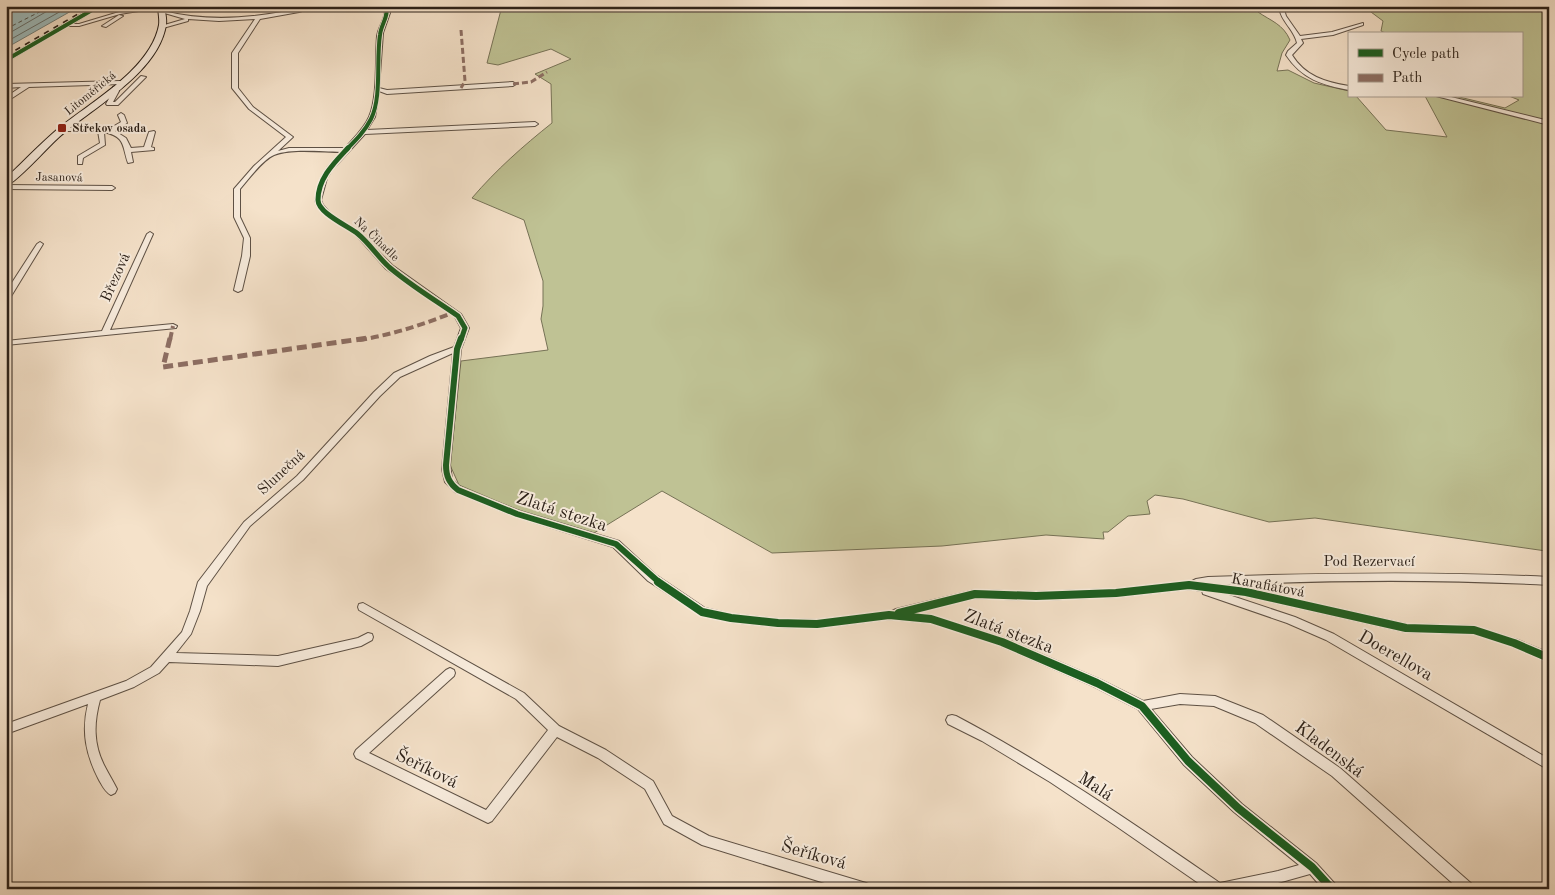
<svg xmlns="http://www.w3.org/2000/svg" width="1555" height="895" font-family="'Old Standard TT',serif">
<rect width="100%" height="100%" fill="#f5e2ca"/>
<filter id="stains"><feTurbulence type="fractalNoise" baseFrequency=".004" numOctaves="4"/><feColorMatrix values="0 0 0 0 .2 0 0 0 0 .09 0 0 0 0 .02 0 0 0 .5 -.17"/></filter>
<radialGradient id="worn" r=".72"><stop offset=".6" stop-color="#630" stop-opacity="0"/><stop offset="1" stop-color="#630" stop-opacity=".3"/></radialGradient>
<path fill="#bfc294" stroke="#767256" d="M502,6H1267L1258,12C1271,21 1283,24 1290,40L1282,53L1277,71L1288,70L1314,83L1349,91V96H1356L1386,130L1447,137L1425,96H1455L1505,108L1519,100L1509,96H1521V34H1387L1381,31L1383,21L1367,9L1375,6H1549V592L1546,551L1315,518L1269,522L1183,499L1155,495L1147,501L1150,514L1128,516L1108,532H1103L1104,539L1046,535L942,546L772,553L662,491L594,533L520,511L459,485L450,465L461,361L548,350L541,319L543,306V281L524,220L472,198C496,170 523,146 552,123L551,84L535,74L571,59L551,49L498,65L487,63Z"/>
<path fill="#9ebcbd" stroke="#707e7b" d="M6,6H80L6,48Z"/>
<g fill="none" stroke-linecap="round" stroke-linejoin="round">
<path stroke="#656e6b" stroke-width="1" d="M6,35L56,6
M6,42L70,6"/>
<path stroke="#4e504a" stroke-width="1" stroke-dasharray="4 3" stroke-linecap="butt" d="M6,29L51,6"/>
<defs>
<path id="street" d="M95,6H101L72,24H79L119,12L156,6L163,7L120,14L79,26H67L6,62V58Z
M309,6H318L299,12L260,19L238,53V88L253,107L293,137L278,151L289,148H345C353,139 364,129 369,117C378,96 375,60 377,36C379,24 387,18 384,6H388L390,13L383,33L379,88L387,90L513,82L516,84L513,86L387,94L379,91L375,117L367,130L535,122L538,124L535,126L365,134L332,170L327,178L321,200L323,205L330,213L360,233L392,265L461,314L469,328L461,349L450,465L452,479L461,488L520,511L619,541L656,575L705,608L731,614L778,619L817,620L892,611L896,609L975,590L1036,592L1116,589L1192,581L1196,579L1208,577C1322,573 1435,571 1549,577V585C1438,579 1328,580 1218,585L1246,588L1406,624L1474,626L1518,640L1549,653V662L1511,646L1474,634L1406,632L1246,596L1226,594L1295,617L1334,634L1549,759V770L1326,640L1287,623L1203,594L1202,591L1189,589L1116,597L1036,600L975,598L913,613L931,615L1006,639L1101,680L1143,701L1180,694L1215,696L1263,715L1340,768L1473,885L1475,889H1459L1332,776L1255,723L1214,706L1180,704L1151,709L1192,757L1242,804L1316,863L1336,885L1338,889H1323L1310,874L1278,883L1252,889H1207L1116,826L1050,782L982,741L948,724L946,720L948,716L952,715L956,716C1049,765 1134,824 1220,883L1278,871L1299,865L1234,812L1184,765L1138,709L1093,686L999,645L931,623L889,619L817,628L778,627L731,622L702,616L648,581L613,547L514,516L455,492L445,482L442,469L453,353L400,377L380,396L303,480L250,526L207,586L200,611L191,634L176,653L278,656L358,638L368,633L372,634L373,637L372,640L361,646L278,666L169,662L159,673L134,687L100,700C94,722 93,743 104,765C108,773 113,781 117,789L115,793L111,795C105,792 102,785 99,780C86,755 81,732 88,704L6,734V724L126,681L151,667L182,632L190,611L198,582L244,522L297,476L374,392L394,373L430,356L454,347L461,328L455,317L386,269L356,235L326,215L317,206L315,200L321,178L327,168L341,152C322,152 292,148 274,155C262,160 249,179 240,189V217L250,238V256L242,290L238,292L234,290L242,256L244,238L234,217V189L254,166L286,137L249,109L232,88V53L255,19L219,21L188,19V21L163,28H161V26L185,19L161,12L163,11C211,23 261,18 309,6Z
M1279,6H1283L1286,16L1300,36L1332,32L1363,23V25L1333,35L1301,39L1303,43L1292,55C1305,76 1325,82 1349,86V90C1322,85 1302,79 1286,55L1288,51L1297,43C1294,29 1280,21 1279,6Z
M119,15L123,16L106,27L102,26Z
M141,76L146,77L118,105H107L106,104L113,91V87H117L119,91L113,102H115Z
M120,81L123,83L122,84L29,87L6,102V97L21,87L6,88V84Z
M1436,96H1447L1549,121V125Z
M121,113L124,115L127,123L115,131L126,138L131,148L144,147L149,132L154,131L155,132L151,147L154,148V150L131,152L133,162L128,163C122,146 126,137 104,132L105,145L83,158L82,164H78V156L100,143L98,131H64L61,129L62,128L87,127L109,129L121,122L118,115Z
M6,185L112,186L115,188L112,190L6,189Z
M150,232L153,234L110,330L173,324L177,326L176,328L6,345V341L102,331L147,234Z
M40,242L43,244L10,298L6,300V292L37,244Z
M363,603L524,693L559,726L606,750L653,781L672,816L709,836L866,883L870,885L872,889H844L702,845L664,824L645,789L598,758L557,737L492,821L488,823L356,758L354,754L356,750L446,670L450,668L454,670L455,673L454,676L369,753L486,810L548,730L516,699L359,610L358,607L359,604Z"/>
<path id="secondary" d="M158,6H164C165,12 167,19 166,25C158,74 90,109 57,139C45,150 18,181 6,186V178C24,161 41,143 59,128C91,102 151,69 159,25C160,19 158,12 158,6Z"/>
</defs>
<use href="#street" stroke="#5e5145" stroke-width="2"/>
<use href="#secondary" stroke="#2c2119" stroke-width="2"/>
<use href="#street" fill="#f8ecdd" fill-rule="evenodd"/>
<use href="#secondary" fill="#f8ecdd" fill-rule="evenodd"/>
<path stroke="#2c2119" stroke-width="2" stroke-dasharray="5.5 5.5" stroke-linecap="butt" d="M6,56L92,6"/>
<path stroke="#8d6e63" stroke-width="3" stroke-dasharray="6 3" stroke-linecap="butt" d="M461,30L465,81L461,88
M513,84L531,82L547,72"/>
<path stroke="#8d6e63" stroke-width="4" stroke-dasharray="8 4" stroke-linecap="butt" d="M170,340L173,326
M359,340C391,335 422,325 452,313"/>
<path stroke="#8d6e63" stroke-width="5" stroke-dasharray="10 5" stroke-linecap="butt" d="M170,338L163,367L368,338"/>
<defs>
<path id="cycleway-far3" d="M6,60L99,6
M347,149C356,140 365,131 371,119C382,97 376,60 380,35C381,24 389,17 386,6"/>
<path id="cycleway-far2" d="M348,148C335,162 318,178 318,200C318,213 348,226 358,234C369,243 378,257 389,267C410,285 435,300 458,316L465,328L461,340"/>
<path id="cycleway-far1" d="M461,338L457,349L446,465C446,476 449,483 458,490L517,514L616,544L660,583"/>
<path id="cycleway" d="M658,582L702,612L731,618L778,623L817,624L889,615L931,619L1002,642L1097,683L1142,706L1188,761L1238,808L1312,867L1332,889
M899,613L975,594L1036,596L1116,593L1189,585L1246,592L1406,628L1474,630L1514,643L1549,658"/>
</defs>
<use href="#cycleway-far3" stroke="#f8ecdd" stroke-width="5.5"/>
<use href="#cycleway-far2" stroke="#f8ecdd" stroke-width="8"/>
<use href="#cycleway-far1" stroke="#f8ecdd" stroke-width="9"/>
<use href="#cycleway" stroke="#f8ecdd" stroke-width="11"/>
<use href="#cycleway-far3" stroke="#1b5e20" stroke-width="4"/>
<use href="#cycleway-far2" stroke="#1b5e20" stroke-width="5"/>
<use href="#cycleway-far1" stroke="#1b5e20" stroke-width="6"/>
<use href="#cycleway" stroke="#1b5e20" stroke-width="8"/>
</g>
<rect fill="#8f2418" stroke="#f8ecdd" stroke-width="2" x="57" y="123" width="10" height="10" rx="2.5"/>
<g text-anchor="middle" stroke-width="4" stroke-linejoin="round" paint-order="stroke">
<g font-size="12" fill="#2c2119" stroke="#f8ecdd">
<text transform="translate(90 93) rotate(-39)" y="4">Litoměřická</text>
<text transform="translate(59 177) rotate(1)" y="4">Jasanová</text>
<text transform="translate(377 239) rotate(44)" y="4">Na Čihadle</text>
</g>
<g font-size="12" font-weight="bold" fill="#2c2119" stroke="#f8ecdd" text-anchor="start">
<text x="72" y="132">Střekov osada</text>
</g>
<g font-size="15" fill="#2c2119" stroke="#f8ecdd">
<text transform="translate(115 277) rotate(-66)" y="5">Březová</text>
<text transform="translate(281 472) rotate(-43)" y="5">Slunečná</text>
<text x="1369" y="566">Pod Rezervací</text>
<text transform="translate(1268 585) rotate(11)" y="5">Karafiátová</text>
</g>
<g font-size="18" fill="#2c2119" stroke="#f8ecdd">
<text transform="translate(562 511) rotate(18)" y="6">Zlatá stezka</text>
<text transform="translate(1009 631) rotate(21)" y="6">Zlatá stezka</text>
<text transform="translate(1396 655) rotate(30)" y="6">Doerellova</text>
<text transform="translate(1330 749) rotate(37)" y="6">Kladenská</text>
<text transform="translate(427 768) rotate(26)" y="6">Šeříková</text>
<text transform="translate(1096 786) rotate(33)" y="6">Malá</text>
<text transform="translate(814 854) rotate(16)" y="6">Šeříková</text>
</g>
</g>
<rect width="1555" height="895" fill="none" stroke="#f5e2ca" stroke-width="25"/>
<rect x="8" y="8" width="1540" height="880" fill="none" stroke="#2c2119" stroke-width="2.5"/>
<rect x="12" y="12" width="1530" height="870" fill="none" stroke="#2c2119"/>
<rect x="1348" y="32" width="175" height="65" fill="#f8ecdd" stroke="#a69b8f"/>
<rect x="1358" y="49" width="25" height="8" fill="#1b5e20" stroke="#a69b8f"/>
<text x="1392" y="58" font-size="15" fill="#2c2119">Cycle path</text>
<rect x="1358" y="74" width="25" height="8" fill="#8d6e63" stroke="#a69b8f"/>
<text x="1392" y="82" font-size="15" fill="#2c2119">Path</text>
<rect width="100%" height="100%" filter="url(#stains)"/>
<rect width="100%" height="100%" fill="url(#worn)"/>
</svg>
